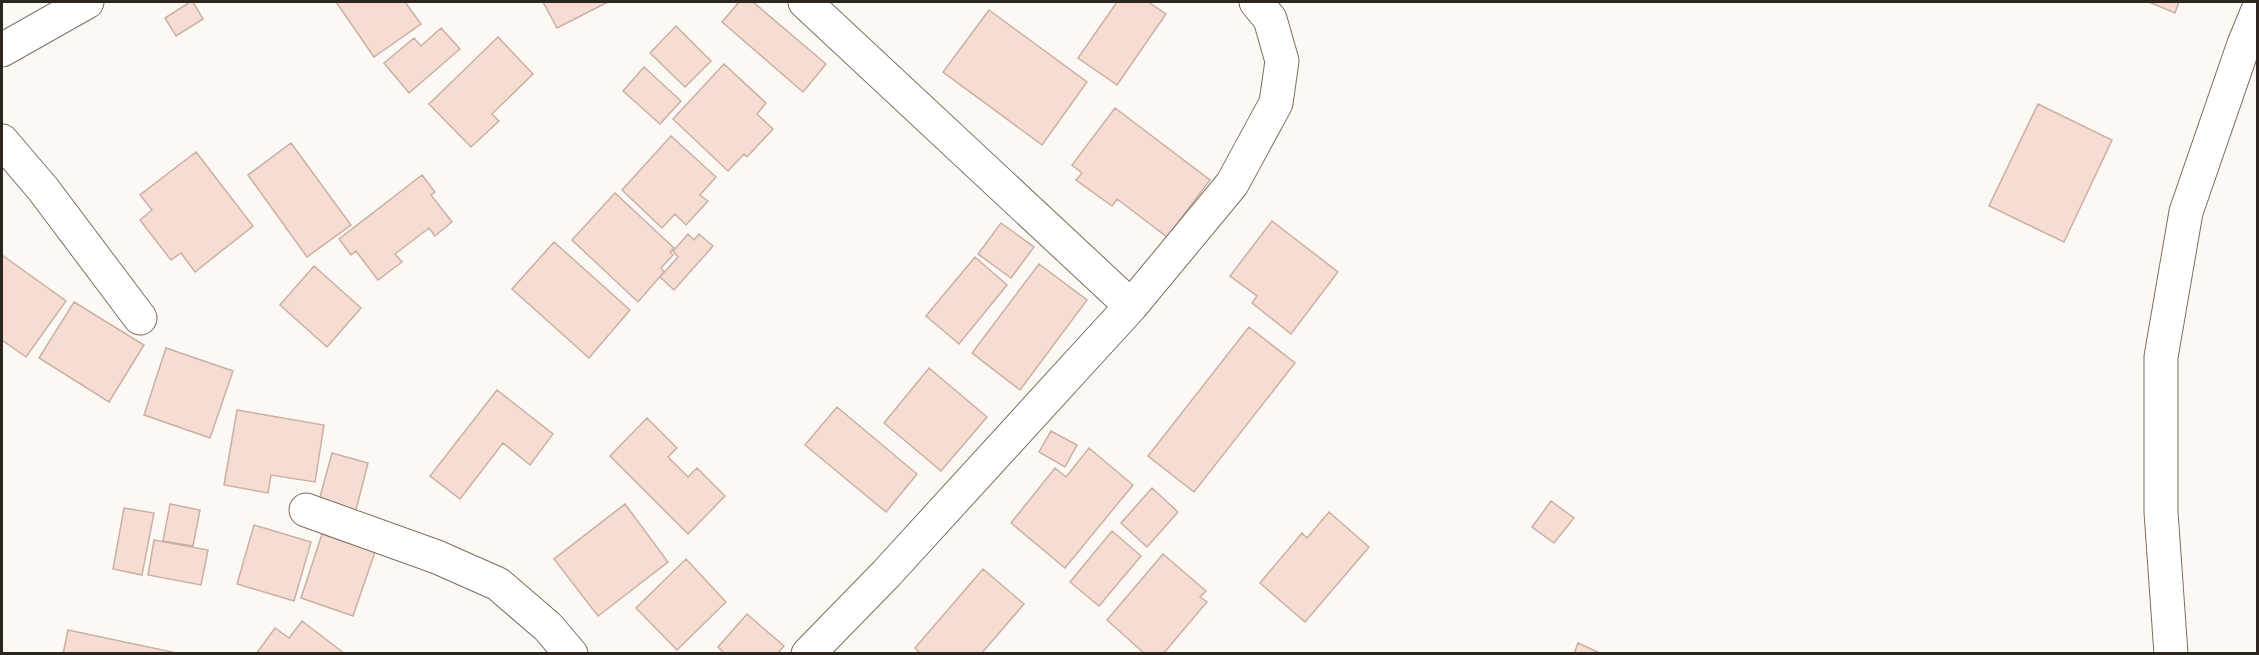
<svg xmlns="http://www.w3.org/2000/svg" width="2259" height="655" font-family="Helvetica,sans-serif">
<rect width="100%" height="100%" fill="#fcf9f5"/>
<path fill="#f6dcd1" stroke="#c9b0a6" stroke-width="1.5" d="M190,2H193L203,19L176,36L165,18Z
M336,2H405L421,24L374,57Z
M543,2H608L557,28Z
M739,2H753L826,64L803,92L722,22Z
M1117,2H1148L1166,14L1117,85L1078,58Z
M2149,2H2179L2175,13Z
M989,10L1087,82L1042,145L943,72Z
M676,26L711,61L685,87L650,53Z
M441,28L460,49L409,93L384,63L414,38L421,46Z
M498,37L533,74L492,114L499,121L471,147L429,104Z
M724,64L766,103L757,114L773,129L747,157L744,154L728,171L673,119Z
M644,67L681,101L660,124L623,91Z
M2038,104L2112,140L2064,242L1989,206Z
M1115,108L1210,180L1167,237L1117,199L1112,206L1076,180L1082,173L1072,165Z
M671,136L716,177L700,195L708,201L686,225L675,214L662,228L622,190Z
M291,143L351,225L307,257L248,175Z
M196,152L253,226L195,272L181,253L171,260L140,220L152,210L140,195Z
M422,175L435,192L431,195L452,222L435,236L429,228L395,254L402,262L378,280L356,251L351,255L339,239Z
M615,193L674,248L670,252L673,255L661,268L664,272L638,302L572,240Z
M1272,221L1338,272L1291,334L1252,303L1257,296L1230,276Z
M1001,223L1034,247L1011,278L978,254Z
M688,234L694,240L699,234L713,246L674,290L660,277L678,257L673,251Z
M554,242L630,310L589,358L512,289Z
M2,255L66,301L26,357L2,340Z
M975,257L1007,285L959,344L926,316Z
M1039,264L1087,300L1020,390L972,353Z
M314,266L361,308L327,347L280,305Z
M74,302L144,345L109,402L39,358Z
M1249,327L1295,363L1194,492L1148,456Z
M166,348L233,371L210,438L144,415Z
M929,368L987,417L941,471L884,423Z
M497,390L553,434L530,465L503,443L460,499L430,476Z
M837,407L917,474L886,512L805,445Z
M237,410L324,425L315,482L271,475L268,493L224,485Z
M647,418L677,448L668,457L688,477L697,468L725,496L688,534L610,456Z
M1051,431L1077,445L1065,467L1039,452Z
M1089,448L1133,485L1065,568L1011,523L1055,468L1066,477Z
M332,453L368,463L354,518L317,508Z
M1152,488L1178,512L1147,547L1121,523Z
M1551,501L1574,518L1554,543L1532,527Z
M170,504L200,510L193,546L163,541Z
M625,504L668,562L598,616L554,559Z
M124,508L154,513L142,575L113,569Z
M1329,512L1369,547L1305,622L1260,583L1302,533L1307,538Z
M254,525L311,542L294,601L237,584Z
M1112,531L1141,556L1099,606L1070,582Z
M322,534L375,552L353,616L301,598Z
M154,540L208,550L201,585L148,575Z
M1163,554L1206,591L1200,597L1207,602L1163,654H1145L1107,620Z
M686,559L726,602L677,650L636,608Z
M983,569L1024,604L981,654H921L915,648Z
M747,614L784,646L777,654H725L718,647Z
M302,621L345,654H256L275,628L289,638Z
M68,630L177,653V654H63Z
M1578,643L1602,654H1574Z"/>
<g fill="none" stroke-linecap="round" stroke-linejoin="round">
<defs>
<path id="minor" d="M805,2L1131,306
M2,50L87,2
M2,141L43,189L140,318
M306,510L437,557L498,584L548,627L571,654
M808,654L886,574L1131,306L1232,184L1276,103L1282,61L1270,19L1256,2
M2171,654L2161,512V357L2186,212L2244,44L2258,10"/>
</defs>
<use href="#minor" stroke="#7e6e5d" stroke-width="35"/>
<use href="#minor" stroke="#fff" stroke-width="33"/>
</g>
<rect width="2259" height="655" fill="none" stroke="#2d261f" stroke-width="6"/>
</svg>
